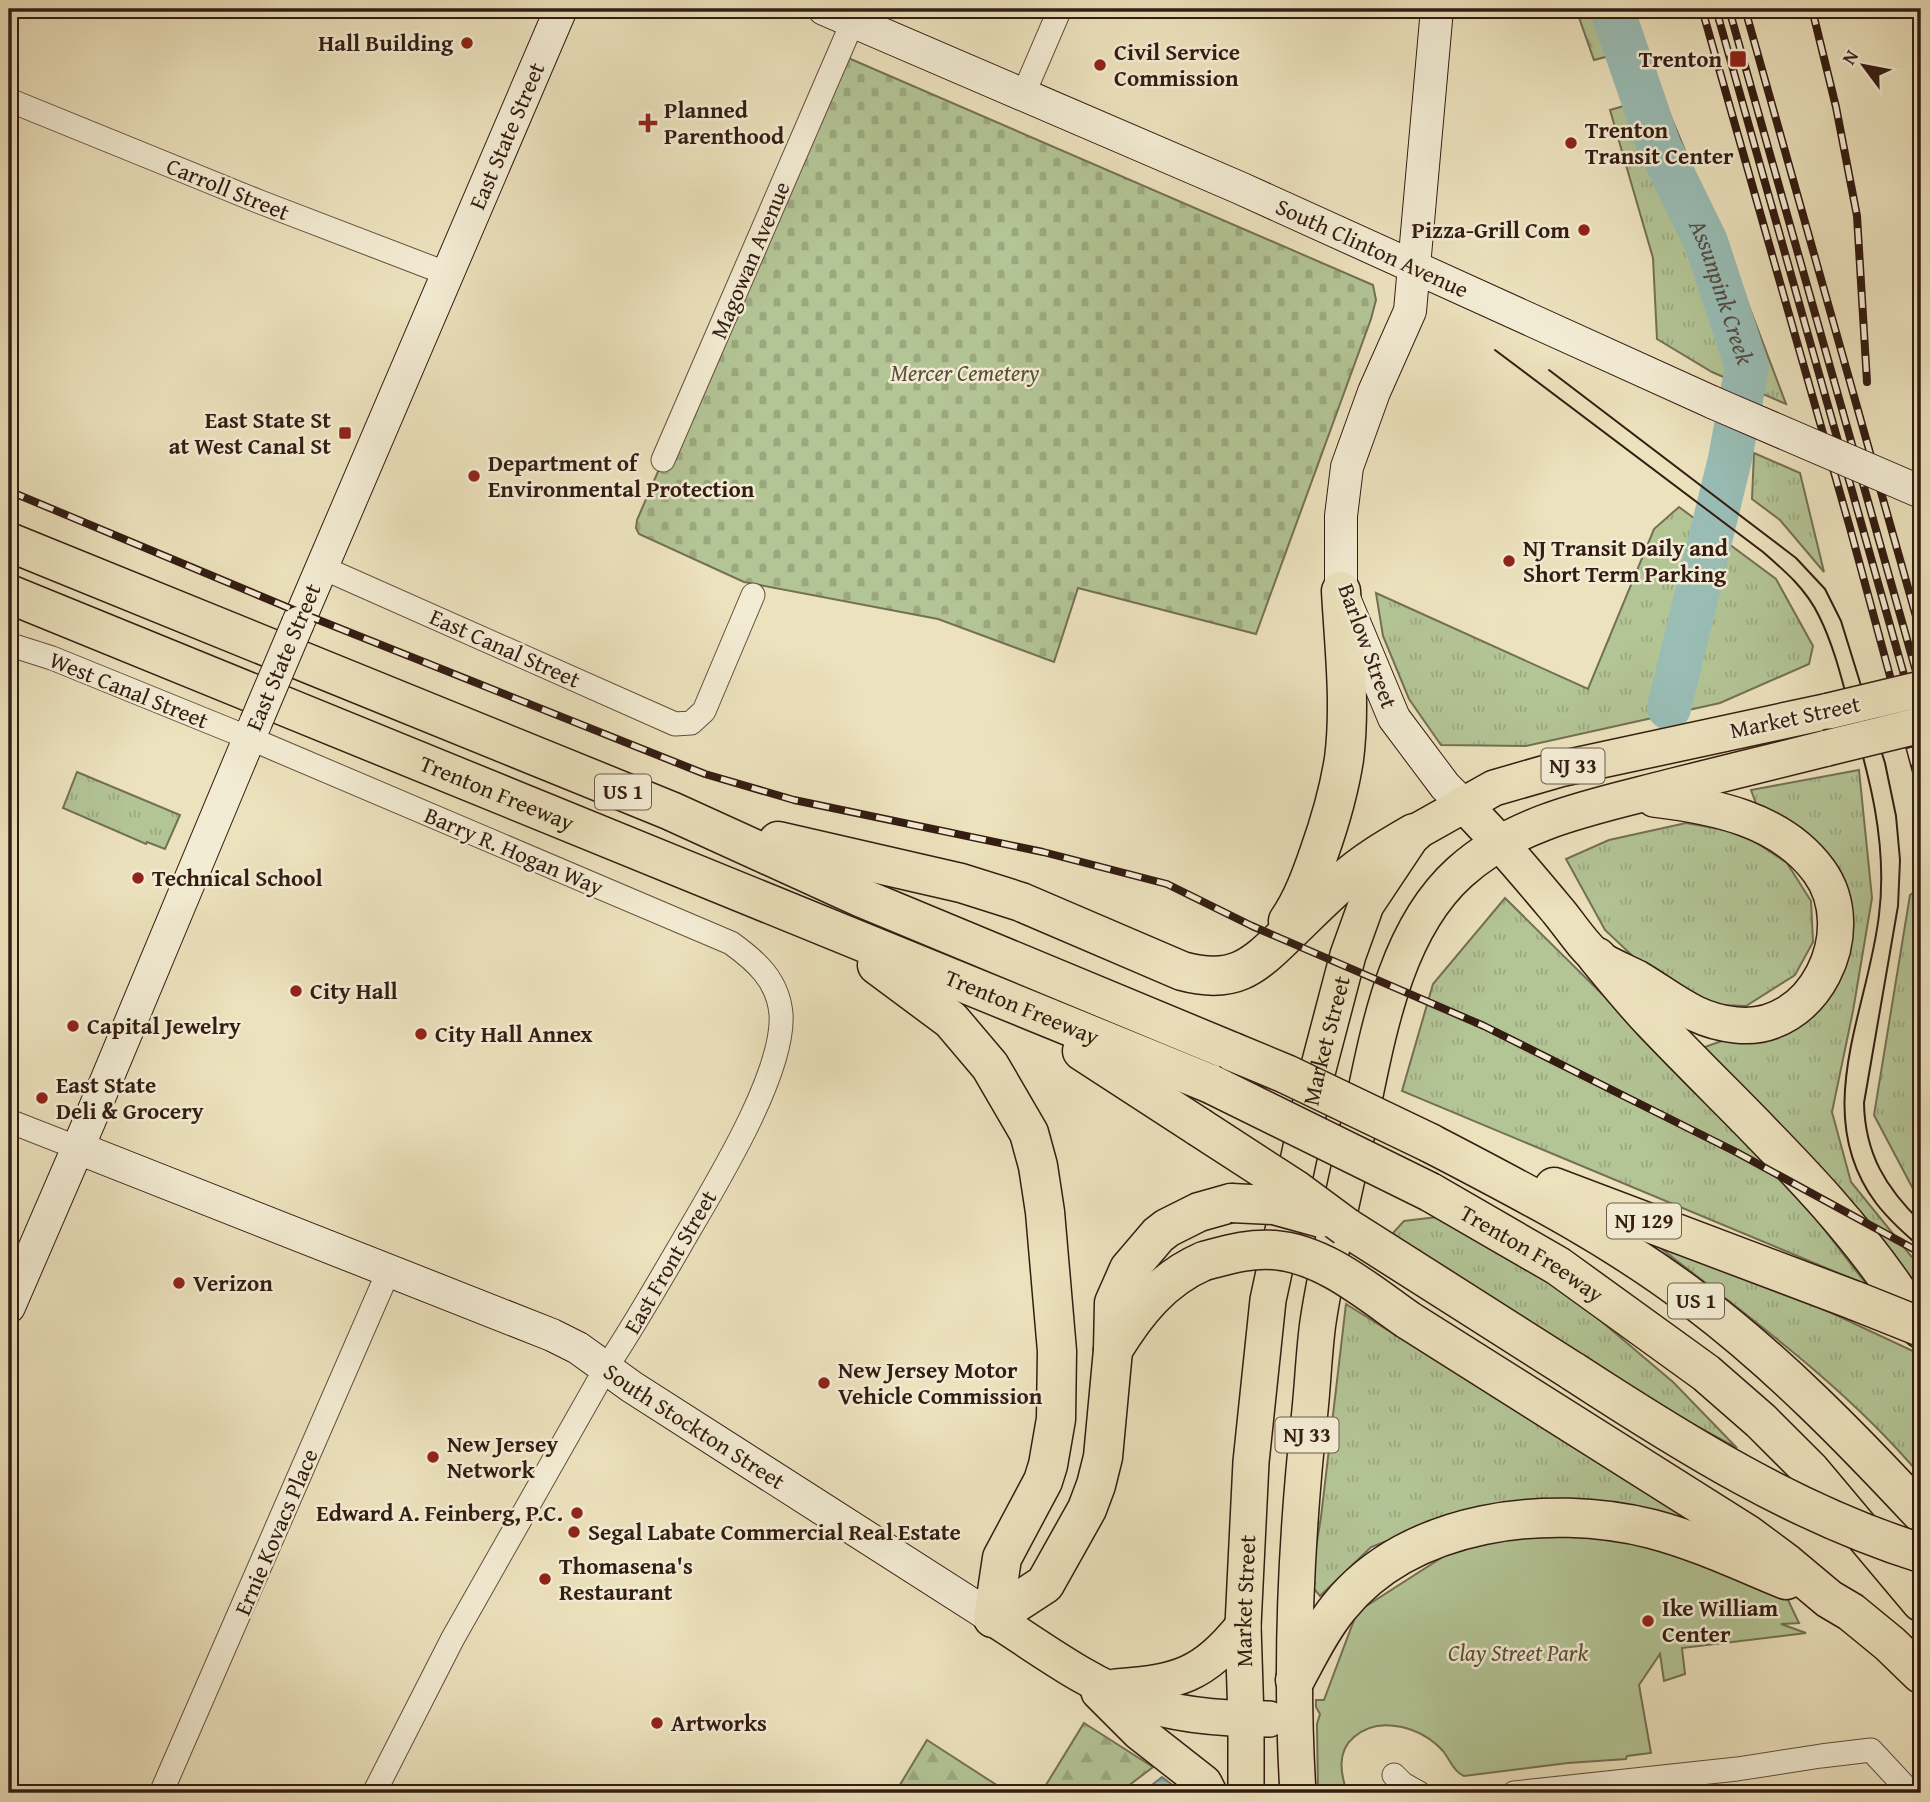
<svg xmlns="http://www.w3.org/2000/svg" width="1930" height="1802" font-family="'Gentium Book Plus',serif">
<defs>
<pattern id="grass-tufts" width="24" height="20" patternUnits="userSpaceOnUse" patternTransform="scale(1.75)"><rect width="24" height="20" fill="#b3c495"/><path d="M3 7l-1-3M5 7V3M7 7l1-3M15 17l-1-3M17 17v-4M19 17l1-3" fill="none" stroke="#9ba87f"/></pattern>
<pattern id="forest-firs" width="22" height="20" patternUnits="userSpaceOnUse" patternTransform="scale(1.75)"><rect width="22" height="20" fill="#b3c495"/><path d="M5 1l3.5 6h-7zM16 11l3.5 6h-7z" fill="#9ba87f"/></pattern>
<pattern id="cemetery-stones" width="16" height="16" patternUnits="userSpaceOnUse" patternTransform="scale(1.75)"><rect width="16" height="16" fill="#b3c495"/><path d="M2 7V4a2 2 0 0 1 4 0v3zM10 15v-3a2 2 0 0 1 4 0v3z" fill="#9ba87f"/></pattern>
<pattern id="water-rules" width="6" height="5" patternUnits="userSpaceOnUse" patternTransform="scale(1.75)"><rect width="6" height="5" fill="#99bdb5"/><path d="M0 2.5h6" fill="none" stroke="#84a29b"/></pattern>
</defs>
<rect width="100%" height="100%" fill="#ece2bd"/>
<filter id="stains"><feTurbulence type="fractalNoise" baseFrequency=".00286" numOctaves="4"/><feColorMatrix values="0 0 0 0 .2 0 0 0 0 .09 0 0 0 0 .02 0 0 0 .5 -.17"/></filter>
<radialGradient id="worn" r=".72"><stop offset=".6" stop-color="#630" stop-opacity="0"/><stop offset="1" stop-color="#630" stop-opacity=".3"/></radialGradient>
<path fill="url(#grass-tufts)" stroke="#747054" stroke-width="2" d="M1662,95L1746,298L1786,404L1712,372L1657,339L1653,258L1610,110Z
M1754,453L1800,473L1824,572L1780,520L1752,499Z
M1679,507L1776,579L1813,646L1809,664L1720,703L1526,746L1441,745L1409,699L1383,636L1376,593L1588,689L1654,529Z
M1859,770L1872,898L1853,1011L1832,1112L1851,1182L1911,1256L1921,1263V1297L1694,1051L1727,1039L1850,944L1757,806L1751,790Z
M77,772L180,815L165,849L147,842L146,844L63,808Z
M1686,823L1742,833L1787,863L1811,901L1813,942L1795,975L1746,1006L1696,1004L1658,980L1605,930L1566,859L1609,840Z
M1921,887V1204L1874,1115L1910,895Z
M1505,898L1774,1164L1867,1285L1402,1091L1433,984Z
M1453,1215L1575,1299L1673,1382L1737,1448L1663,1408L1392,1234L1404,1221Z
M1691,1247L1915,1352L1921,1364V1476C1847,1388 1753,1320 1663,1250Z
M1346,1304L1716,1536L1459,1513L1371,1547L1320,1596L1310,1584L1321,1517Z"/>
<path fill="url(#forest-firs)" stroke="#747054" stroke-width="2" d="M1576,9H1630L1644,47L1594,60Z
M1084,1723L1153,1767L1119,1793H1041Z
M927,1740L1009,1793H895Z"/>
<path fill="url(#cemetery-stones)" stroke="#747054" stroke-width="2" d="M839,54L1373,285L1376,300L1371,319L1256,634L1078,588L1054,662L938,619L744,582L639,534L636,528L637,520Z"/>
<path fill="#b3c495" stroke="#747054" stroke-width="2" d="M1590,1526L1670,1544L1788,1600L1799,1623L1781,1624L1806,1633L1682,1648L1685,1674L1664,1681L1660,1654L1639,1685L1651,1753L1627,1756L1626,1759L1568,1763L1464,1776C1454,1772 1450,1760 1443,1751C1422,1728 1380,1714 1354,1737C1336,1752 1341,1774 1347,1793H1318L1317,1724L1320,1714L1316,1707V1700H1324L1357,1612L1463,1544Z"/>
<path fill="url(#water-rules)" stroke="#717d74" stroke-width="2" d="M1162,1777L1183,1793H1142Z"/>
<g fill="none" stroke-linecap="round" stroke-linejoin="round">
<path stroke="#99bdb5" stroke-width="44" id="s1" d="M1612,9L1659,146L1706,242L1747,367L1730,459L1669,708"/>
<defs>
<path id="street" d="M1023,95L1060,9
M9,100L260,202L448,274
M663,460L853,21
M321,567L675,724L691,723L704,711L753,595
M9,648L14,646L52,658L249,738L731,943C756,961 778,980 781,1014C785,1075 711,1192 680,1246C656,1287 632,1329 606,1368L453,1638L374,1793
M9,1121L78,1148
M1394,1775L1403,1784L1419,1793
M161,1793L389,1270
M1514,1793L1737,1769L1821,1756L1871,1750L1911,1793"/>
<g id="secondary">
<path id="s2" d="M824,9L1240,188L1714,403"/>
<path d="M1437,9L1410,311L1374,392L1347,467L1341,516V591L1394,718L1445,786L1463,804"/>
<path id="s3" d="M298,623L561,9"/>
<path id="s4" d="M78,1148L552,1335L578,1348L632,1387L993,1618"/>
<path d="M9,1307L89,1122L256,722"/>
</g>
<g id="primary">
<path d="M1463,804C1497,838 1527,874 1558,911C1569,924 1585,949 1599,959C1611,966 1625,972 1637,978C1671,998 1694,1021 1736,1025C1814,1034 1863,931 1819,871C1781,819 1713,806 1654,799"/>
<path d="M993,1618C1039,1647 1086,1683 1137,1701C1176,1716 1228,1719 1269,1719"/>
<path d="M1116,1687C1179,1682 1202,1676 1243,1626"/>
<path d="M1099,1692L1139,1732L1204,1783L1209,1793"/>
<path id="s5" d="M1246,1793V1719L1243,1626L1251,1462L1268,1300L1317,1073L1348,955L1366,905L1414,833L1494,788L1560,769L1829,711"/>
<path d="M1298,1793C1290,1666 1296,1537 1310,1410C1313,1381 1314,1351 1318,1322C1328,1256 1345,1190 1359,1124C1377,1040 1393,932 1460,872C1517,820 1598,806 1670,787C1722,774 1775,761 1827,748"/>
</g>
<g id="highway">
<path d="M9,542L671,811L862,898L1233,1052"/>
<path id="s6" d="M9,594L1211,1084"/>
<path d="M778,841L961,883L1021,902L1182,971C1233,985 1252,968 1287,934C1305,917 1323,898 1342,882C1364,862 1388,848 1414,833"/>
<path d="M1288,921C1302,901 1311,876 1319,853C1330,822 1339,791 1344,759C1351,704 1344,646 1341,591"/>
<path d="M1597,957C1615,979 1633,1001 1653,1022C1746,1120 1851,1211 1921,1329"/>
<path d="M877,965L951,1020L990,1066L1029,1133L1038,1166L1045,1212L1057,1351L1056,1419L1048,1465L1043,1481L1002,1558L993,1618"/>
<path d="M1082,1051L1199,1127"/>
<path d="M1430,1143C1522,1191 1614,1238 1696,1301C1778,1363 1851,1438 1921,1513"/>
<path d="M1554,1187L1856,1301"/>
<path id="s7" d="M1430,1192L1558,1266L1706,1373L1761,1421L1810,1470L1921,1602"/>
<path d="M1346,1227L1574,1372"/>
<path d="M1408,1320L1747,1534L1786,1563L1829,1599L1851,1612L1890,1644L1921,1674"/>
<path d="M1113,1350C1136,1312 1162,1279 1204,1261"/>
<path d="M993,1618L1045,1584L1087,1509L1096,1485L1103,1457L1113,1350L1114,1303L1129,1269L1158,1235L1167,1228L1199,1212L1231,1203"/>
<path d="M1295,1680C1308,1656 1321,1629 1339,1607C1410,1519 1548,1503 1652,1529C1698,1541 1742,1562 1786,1580"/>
</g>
</defs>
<use href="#street" stroke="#624e3d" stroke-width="25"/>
<use href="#secondary" stroke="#341c12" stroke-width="34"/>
<use href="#primary" stroke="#341c12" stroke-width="38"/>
<use href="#highway" stroke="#341c12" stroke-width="41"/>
<use href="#street" stroke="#f3ecd4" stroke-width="23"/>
<use href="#secondary" stroke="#f3ecd4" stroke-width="32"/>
<use href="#primary" stroke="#ece2bd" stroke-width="35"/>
<use href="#highway" stroke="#ece2bd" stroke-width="38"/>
<path stroke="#341c12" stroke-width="2" d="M1495,350L1763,552C1785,571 1806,589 1819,616C1833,644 1841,676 1849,706C1869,775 1888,843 1879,915C1868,1011 1809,1113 1876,1203C1889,1220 1905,1234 1921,1248
M1549,370L1796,558L1825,589L1841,621L1885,763L1896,816L1900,860L1898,906L1864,1103C1865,1154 1886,1188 1921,1222"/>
<defs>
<path id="rail" d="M1702,9L1850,528L1921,791
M1716,9L1921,735
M1729,9L1921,689
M1745,9L1921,634
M1812,9L1836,107L1857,216L1867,382
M9,491L301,613L705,774L794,800L1043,852L1167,884L1252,926L1484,1026L1736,1152L1921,1253"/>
</defs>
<use href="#rail" stroke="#341c12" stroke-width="8"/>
<use href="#rail" stroke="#f3ecd4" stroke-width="5" stroke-dasharray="16" stroke-linecap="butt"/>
<defs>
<path id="secondary-bridge" d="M1714,403L1921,492
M256,722L298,623"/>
<path id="primary-bridge" d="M1829,711L1921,689
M1827,748L1921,725"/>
<path id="highway-bridge" d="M1233,1052L1286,1074L1430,1143
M1211,1084L1430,1192
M1199,1127L1296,1190L1346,1227
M1231,1203L1274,1205L1321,1218
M1204,1261C1227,1255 1249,1248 1274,1250C1324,1254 1368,1292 1408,1320
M1856,1301L1921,1327
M1574,1372C1683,1443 1796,1514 1921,1553"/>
</defs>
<use href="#secondary-bridge" stroke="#341c12" stroke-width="34" stroke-linecap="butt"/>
<use href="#primary-bridge" stroke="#341c12" stroke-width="38" stroke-linecap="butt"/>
<use href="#highway-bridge" stroke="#341c12" stroke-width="41" stroke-linecap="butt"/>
<use href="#secondary-bridge" stroke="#f3ecd4" stroke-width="32"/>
<use href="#primary-bridge" stroke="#ece2bd" stroke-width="35"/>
<use href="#highway-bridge" stroke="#ece2bd" stroke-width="38"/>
</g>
<g fill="#8f2418" stroke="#f3ecd4" stroke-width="2.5">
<circle cx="467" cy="43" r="7"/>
<rect x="1729" y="50" width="18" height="18" rx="3.5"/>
<circle cx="1100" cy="65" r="7"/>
<path d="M644.5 112.5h7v7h7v7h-7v7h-7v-7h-7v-7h7z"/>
<circle cx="1571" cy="143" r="7"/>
<circle cx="1584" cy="230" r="7"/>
<rect x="338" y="426" width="14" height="14" rx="3.5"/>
<circle cx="474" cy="476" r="7"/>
<circle cx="1509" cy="561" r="7"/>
<circle cx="138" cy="878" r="7"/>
<circle cx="296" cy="991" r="7"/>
<circle cx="73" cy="1026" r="7"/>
<circle cx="421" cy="1034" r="7"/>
<circle cx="42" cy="1098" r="7"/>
<circle cx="179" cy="1283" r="7"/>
<circle cx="824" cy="1383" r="7"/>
<circle cx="433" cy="1457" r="7"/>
<circle cx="577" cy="1513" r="7"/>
<circle cx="574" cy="1532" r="7"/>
<circle cx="545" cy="1579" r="7"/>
<circle cx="1648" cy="1621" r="7"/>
<circle cx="657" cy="1723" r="7"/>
</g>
<g text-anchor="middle" stroke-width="5" stroke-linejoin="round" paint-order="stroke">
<g fill="#f3ecd4" stroke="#6d5a4c" stroke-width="2">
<rect x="1541.5" y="748.5" width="63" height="35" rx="5"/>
<rect x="595" y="774.5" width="56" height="35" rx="5"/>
<rect x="1607" y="1203.5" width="74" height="35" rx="5"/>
<rect x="1668" y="1283.5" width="56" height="35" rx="5"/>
<rect x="1275.5" y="1417.5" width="63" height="35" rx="5"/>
</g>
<g font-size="21" font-weight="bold" fill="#341c12">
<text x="1573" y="773">NJ 33</text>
<text x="623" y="799">US 1</text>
<text x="1644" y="1228">NJ 129</text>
<text x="1696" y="1308">US 1</text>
<text x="1307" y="1442">NJ 33</text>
</g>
<g font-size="23" font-weight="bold" fill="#341c12" stroke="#f3ecd4" text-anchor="start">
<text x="453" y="51" text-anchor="end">Hall Building</text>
<text x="1114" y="60">Civil Service<tspan x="1114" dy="26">Commission</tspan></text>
<text x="1722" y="67" text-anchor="end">Trenton</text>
<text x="664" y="118">Planned<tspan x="664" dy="26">Parenthood</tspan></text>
<text x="1585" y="138">Trenton<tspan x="1585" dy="26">Transit Center</tspan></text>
<text x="1570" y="238" text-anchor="end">Pizza-Grill Com</text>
<text x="331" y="428" text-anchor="end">East State St<tspan x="331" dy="26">at West Canal St</tspan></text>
<text x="488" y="471">Department of<tspan x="488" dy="26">Environmental Protection</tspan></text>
<text x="1523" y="556">NJ Transit Daily and<tspan x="1523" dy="26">Short Term Parking</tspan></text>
<text x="152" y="886">Technical School</text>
<text x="310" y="999">City Hall</text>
<text x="87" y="1034">Capital Jewelry</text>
<text x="435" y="1042">City Hall Annex</text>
<text x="56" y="1093">East State<tspan x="56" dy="26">Deli &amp; Grocery</tspan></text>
<text x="193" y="1291">Verizon</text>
<text x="838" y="1378">New Jersey Motor<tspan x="838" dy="26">Vehicle Commission</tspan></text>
<text x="447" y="1452">New Jersey<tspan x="447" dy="26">Network</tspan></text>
<text x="563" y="1521" text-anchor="end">Edward A. Feinberg, P.C.</text>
<text x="588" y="1540">Segal Labate Commercial Real Estate</text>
<text x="559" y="1574">Thomasena's<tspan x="559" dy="26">Restaurant</tspan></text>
<text x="1662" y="1616">Ike William<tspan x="1662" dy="26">Center</tspan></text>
<text x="671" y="1731">Artworks</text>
</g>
<g font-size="23" fill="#341c12" stroke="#f3ecd4">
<text dy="8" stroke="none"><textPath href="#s3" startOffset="530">East State Street</textPath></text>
<text transform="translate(228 189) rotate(22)" y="8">Carroll Street</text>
<text dy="8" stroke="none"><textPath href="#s2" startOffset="598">South Clinton Avenue</textPath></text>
<text transform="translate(750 260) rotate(-67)" y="8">Magowan Avenue</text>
<text transform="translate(1368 646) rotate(70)" y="8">Barlow Street</text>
<text transform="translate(505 648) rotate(24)" y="8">East Canal Street</text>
<text transform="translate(283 657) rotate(-67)" y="8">East State Street</text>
<text transform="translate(129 690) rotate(22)" y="8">West Canal Street</text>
<text transform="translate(1795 717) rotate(-12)" y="8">Market Street</text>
<text dy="8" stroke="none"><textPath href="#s6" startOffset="527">Trenton Freeway</textPath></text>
<text transform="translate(514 851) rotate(23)" y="8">Barry R. Hogan Way</text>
<text dy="8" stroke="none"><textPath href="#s6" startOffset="1094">Trenton Freeway</textPath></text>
<text dy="8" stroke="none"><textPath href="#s5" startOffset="760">Market Street</textPath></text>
<text dy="8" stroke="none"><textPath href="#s7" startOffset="119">Trenton Freeway</textPath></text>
<text transform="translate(670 1262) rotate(-60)" y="8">East Front Street</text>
<text dy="8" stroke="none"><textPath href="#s4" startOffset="679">South Stockton Street</textPath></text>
<text transform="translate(276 1532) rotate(-67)" y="8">Ernie Kovacs Place</text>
<text dy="8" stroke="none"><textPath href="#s5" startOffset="192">Market Street</textPath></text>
</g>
<g font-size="23" font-style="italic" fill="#5a4e39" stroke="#f3ecd4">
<text x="965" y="381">Mercer Cemetery</text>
<text x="1518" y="1661">Clay Street Park</text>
</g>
<g font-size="24" font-style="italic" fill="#524c43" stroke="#f3ecd4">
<text dy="8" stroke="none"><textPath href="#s1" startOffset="304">Assunpink Creek</textPath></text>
</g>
</g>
<rect width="1930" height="1802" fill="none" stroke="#ece2bd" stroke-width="35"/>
<rect x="10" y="10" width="1909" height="1781" fill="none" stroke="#341c12" stroke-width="3.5"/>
<rect x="18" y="18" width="1895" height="1767" fill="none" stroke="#341c12" stroke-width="2"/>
<g transform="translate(1864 66) rotate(302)" stroke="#f3ecd4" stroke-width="5" paint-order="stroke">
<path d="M0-5L12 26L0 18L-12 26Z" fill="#341c12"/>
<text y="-10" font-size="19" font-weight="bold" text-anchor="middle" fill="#341c12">N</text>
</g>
<rect width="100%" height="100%" filter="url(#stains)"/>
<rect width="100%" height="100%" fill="url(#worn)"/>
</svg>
